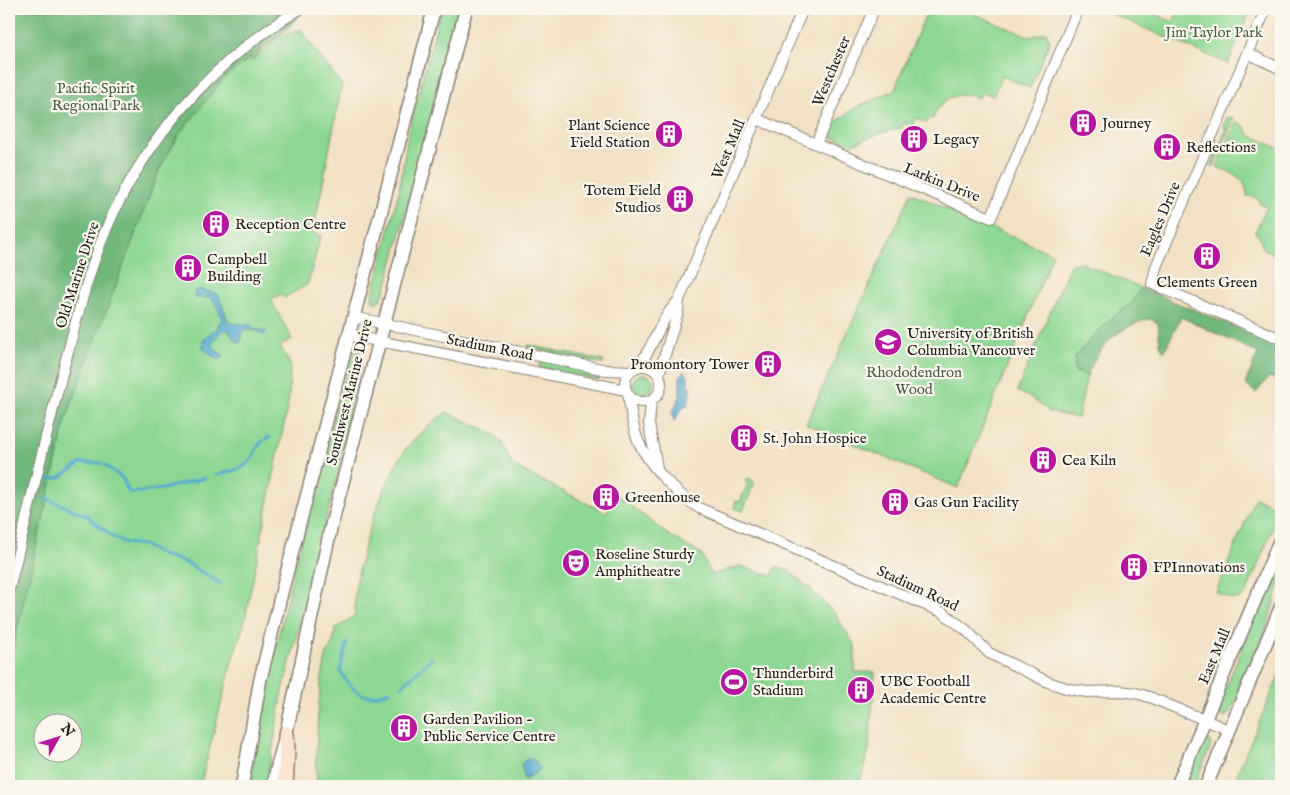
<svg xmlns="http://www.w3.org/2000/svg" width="1290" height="795" font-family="'IM FELL English',serif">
<rect width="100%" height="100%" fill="#fbf7ec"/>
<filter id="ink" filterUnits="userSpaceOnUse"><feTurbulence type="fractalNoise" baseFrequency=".02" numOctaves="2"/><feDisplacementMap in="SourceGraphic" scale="10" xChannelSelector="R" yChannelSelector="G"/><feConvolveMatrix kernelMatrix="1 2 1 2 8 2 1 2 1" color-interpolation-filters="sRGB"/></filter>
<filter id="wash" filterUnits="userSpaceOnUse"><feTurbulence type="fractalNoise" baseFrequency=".0096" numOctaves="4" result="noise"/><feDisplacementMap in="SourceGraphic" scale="20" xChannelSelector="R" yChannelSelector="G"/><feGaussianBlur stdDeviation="1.12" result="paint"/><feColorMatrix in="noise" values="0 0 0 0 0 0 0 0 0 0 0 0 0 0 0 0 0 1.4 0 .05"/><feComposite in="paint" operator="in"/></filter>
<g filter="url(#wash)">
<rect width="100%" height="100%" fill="#f2e1c4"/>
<path fill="#8cd793" stroke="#547a58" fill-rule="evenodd" d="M16,9H300L250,62L280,36L292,33L301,29L307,39L342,85L313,233L321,235L308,284L284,298L281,294L271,300L292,339L280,346L290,364L289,399L244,624L232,661L200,786H9V19ZM178,137L159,170L124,263L152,165ZM42,722H72V752H42Z
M441,9H460L386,288L381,299L376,303L372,300V297L399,191L408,134Z
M928,9H961L1031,37L1046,32L1050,41L1030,88L1002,76L993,96L982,92L979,98C958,90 940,98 933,119L929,118L927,123L916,118L913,127L904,123L902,128L878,134L853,144L821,133L856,107L894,91Z
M1100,9H1150L1149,11L1173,22L1179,9H1251L1228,64Z
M1227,117L1234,118L1213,168L1211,166L1226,130L1224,126Z
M1236,121L1245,126L1249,135L1281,149V257L1262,248L1261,239L1255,232L1265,210L1267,209L1265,205L1260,204C1258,197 1253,196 1247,196C1247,177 1232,173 1217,167Z
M911,193L1053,254L958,488L806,424Z
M1079,262L1141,288L1131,304L1114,316L1074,371L1087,376L1078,418L1050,412L1031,398L1017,391L1070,265Z
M528,345L604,361L603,364L527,348Z
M358,350L360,351L361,365L349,410L338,474L316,558L282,695L266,786H251L252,756L293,572L343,381L350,364Z
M541,360L601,372L599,380L539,367Z
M633 384a10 10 0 1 1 20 0a10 10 0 1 1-20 0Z
M447,412L492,433L501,441L513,466L606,513L617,495L667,534L701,554L712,575L740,566L772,576L776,566L789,571L813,591L834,613L855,645V672H875L869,749L859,786H317L316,762L318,713L321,684L326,657L333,642L336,629L355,615C350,573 383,477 409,445C420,432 434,421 447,412Z
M747,478L753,480L754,484L743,511L734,508L736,501L740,502L748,483L744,481Z
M1255,498L1272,505L1278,515L1247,592C1238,604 1227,598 1216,592Z
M1281,554V578L1267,627L1231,712L1224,717L1216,713L1218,706Z
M1281,670V786H1232Z
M1205,737L1210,740L1211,746L1194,786H1184Z"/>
<path fill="#71b87d" stroke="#466a4c" d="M11,9H304L286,30L223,79L178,136L159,170L66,419L9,665V12Z
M1141,288L1281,346V381L1269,377L1256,393L1245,384L1258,353L1181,317L1164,352L1160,345L1158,323L1150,319C1119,326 1098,346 1087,376L1074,371L1075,357L1092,337L1114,316L1131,304Z"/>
<path fill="#51abce" stroke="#366475" d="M199,289L218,294L229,323L251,325L255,329L265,331L266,333L263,335L255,330H243L241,333L242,339L239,344L231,335L229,330C221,328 216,338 212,344L217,351L224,355L222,358L220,360L211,355L203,348C201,336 210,334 218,328V324L222,322C220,311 217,304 209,297L198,298L194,297L195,291Z
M684,371L688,376V387H691L688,406L685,405L674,421L672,413L680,396V377Z
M529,759L535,761L541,769L530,776H527V780L523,778L524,775L521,764L525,760Z"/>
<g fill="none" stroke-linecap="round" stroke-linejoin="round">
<path stroke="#51abce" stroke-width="3" d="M105,465L123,479L128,491L131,493L162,489L205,478
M216,475C225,472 240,471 247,464C259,455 250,447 270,437
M50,479L59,478L81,463H101
M45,498L86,515L113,537L125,543L143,545L160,554L187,563L221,584
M347,643L340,671C354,694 364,702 390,691
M402,686L432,658"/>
</g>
</g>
<g filter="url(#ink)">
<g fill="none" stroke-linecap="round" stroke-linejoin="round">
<defs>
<path id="minor" d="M1266,9L1156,267L1152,284L1281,339
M1247,53L1281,69
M757,119L991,218L1078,9
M816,144L874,9
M353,317L606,370L631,371
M348,335L626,390
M625 384a18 18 0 1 1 36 0a18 18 0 1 1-36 0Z
M639,366C654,345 661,318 679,300
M659,374L678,312L679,300L803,9
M628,394C631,410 632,428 639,443C651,468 676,493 699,508L942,612L966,630L989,653L1048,682L1069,689L1087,692L1120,691L1136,693L1152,698L1229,730
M651,401L649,424L657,468
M9,590C29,509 47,428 69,348C82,298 95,248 119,202C160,121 223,55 300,9"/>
<path id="tertiary" d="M242,786L260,681L282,591L434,9
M274,786L276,772L286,734L331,527L466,9
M1177,786L1281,538
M1206,786L1281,607"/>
<path id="secondary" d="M285,786L287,750L286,734"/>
</defs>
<use href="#minor" stroke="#877e70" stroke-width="12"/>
<use href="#tertiary" stroke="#877e70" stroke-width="15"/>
<use href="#secondary" stroke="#877e70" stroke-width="18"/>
<use href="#minor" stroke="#fff" stroke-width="10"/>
<use href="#tertiary" stroke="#fff" stroke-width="12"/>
<use href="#secondary" stroke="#fde4d1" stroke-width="15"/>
</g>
</g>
<defs>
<symbol id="building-disc" viewBox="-11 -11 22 22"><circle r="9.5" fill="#b5179e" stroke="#fbf7ec"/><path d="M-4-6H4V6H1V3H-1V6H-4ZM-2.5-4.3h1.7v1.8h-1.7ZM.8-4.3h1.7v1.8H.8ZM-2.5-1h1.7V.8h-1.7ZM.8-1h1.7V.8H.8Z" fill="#fff"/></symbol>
<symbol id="university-disc" viewBox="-11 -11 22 22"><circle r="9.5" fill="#b5179e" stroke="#fbf7ec"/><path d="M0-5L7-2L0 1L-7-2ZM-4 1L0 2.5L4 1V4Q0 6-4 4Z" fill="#fff"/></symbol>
<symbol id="theatre-disc" viewBox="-11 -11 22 22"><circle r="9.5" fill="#b5179e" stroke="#fbf7ec"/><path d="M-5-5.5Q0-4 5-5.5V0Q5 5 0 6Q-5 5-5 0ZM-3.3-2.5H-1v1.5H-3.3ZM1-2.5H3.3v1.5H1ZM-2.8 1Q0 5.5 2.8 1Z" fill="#fff"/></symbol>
<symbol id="stadium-disc" viewBox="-11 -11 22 22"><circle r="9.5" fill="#b5179e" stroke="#fbf7ec"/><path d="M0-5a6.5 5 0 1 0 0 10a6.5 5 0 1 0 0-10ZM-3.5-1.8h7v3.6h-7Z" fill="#fff"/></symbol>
</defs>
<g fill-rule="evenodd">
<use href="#building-disc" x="1067" y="107" width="32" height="32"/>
<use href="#building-disc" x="653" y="118" width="32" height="32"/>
<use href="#building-disc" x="898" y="123" width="32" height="32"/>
<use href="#building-disc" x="1151" y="131" width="32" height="32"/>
<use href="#building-disc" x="664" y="183" width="32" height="32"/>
<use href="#building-disc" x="200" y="208" width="32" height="32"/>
<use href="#building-disc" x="1191" y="240" width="32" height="32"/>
<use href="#building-disc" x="172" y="252" width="32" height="32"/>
<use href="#university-disc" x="872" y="326" width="32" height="32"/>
<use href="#building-disc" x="752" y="348" width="32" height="32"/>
<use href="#building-disc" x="728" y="422" width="32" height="32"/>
<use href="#building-disc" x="1027" y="444" width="32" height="32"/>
<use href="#building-disc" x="590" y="481" width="32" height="32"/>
<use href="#building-disc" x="879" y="486" width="32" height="32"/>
<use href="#theatre-disc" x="560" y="547" width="32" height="32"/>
<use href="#building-disc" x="1118" y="551" width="32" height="32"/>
<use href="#stadium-disc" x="718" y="666" width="32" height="32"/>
<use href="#building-disc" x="845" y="674" width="32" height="32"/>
<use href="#building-disc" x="388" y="712" width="32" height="32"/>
</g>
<g text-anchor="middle" stroke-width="4.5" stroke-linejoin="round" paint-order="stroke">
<g font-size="15" fill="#435d46" stroke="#fbf7ec">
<text x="1214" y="37">Jim Taylor Park</text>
<text x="96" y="93">Pacific Spirit<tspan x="96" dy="17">Regional Park</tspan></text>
<text x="914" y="377">Rhododendron<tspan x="914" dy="17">Wood</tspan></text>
</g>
<g font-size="15" fill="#1c1c1c" stroke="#fbf7ec">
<text transform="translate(831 71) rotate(-67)" y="5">Westchester</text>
<text transform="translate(728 149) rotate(-67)" y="5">West Mall</text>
<text transform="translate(942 182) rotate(22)" y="5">Larkin Drive</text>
<text transform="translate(1160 219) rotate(-67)" y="5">Eagles Drive</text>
<text transform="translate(77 275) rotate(-72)" y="5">Old Marine Drive</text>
<text transform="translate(490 347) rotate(11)" y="5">Stadium Road</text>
<text transform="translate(349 392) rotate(-76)" y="5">Southwest Marine Drive</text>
<text transform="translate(918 588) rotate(25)" y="5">Stadium Road</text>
<text transform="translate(1214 656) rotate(-67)" y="5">East Mall</text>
</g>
<g font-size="15" fill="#1c1c1c" stroke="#fbf7ec" text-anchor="start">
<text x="1102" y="128">Journey</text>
<text x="650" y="130" text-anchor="end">Plant Science<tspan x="650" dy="17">Field Station</tspan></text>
<text x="933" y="144">Legacy</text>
<text x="1186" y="152">Reflections</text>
<text x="661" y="195" text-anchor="end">Totem Field<tspan x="661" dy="17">Studios</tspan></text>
<text x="235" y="229">Reception Centre</text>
<text x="207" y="264">Campbell<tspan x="207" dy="17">Building</tspan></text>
<text x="1207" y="287" text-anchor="middle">Clements Green</text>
<text x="907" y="338">University of British<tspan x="907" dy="17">Columbia Vancouver</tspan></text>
<text x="749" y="369" text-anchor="end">Promontory Tower</text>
<text x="763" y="443">St. John Hospice</text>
<text x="1062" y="465">Cea Kiln</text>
<text x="625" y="502">Greenhouse</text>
<text x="914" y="507">Gas Gun Facility</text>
<text x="595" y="559">Roseline Sturdy<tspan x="595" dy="17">Amphitheatre</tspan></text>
<text x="1153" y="572">FPInnovations</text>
<text x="753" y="678">Thunderbird<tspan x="753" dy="17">Stadium</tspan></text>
<text x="880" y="686">UBC Football<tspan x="880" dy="17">Academic Centre</tspan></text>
<text x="423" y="724">Garden Pavilion -<tspan x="423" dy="17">Public Service Centre</tspan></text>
</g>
</g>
<rect width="1290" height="795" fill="none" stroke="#fbf7ec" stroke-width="30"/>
<g transform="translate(58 738) rotate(51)"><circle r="24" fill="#fbf7ec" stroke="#a29f99"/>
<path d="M0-4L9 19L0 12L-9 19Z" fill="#b5179e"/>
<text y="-8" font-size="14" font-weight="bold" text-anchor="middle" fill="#1c1c1c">N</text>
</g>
</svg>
